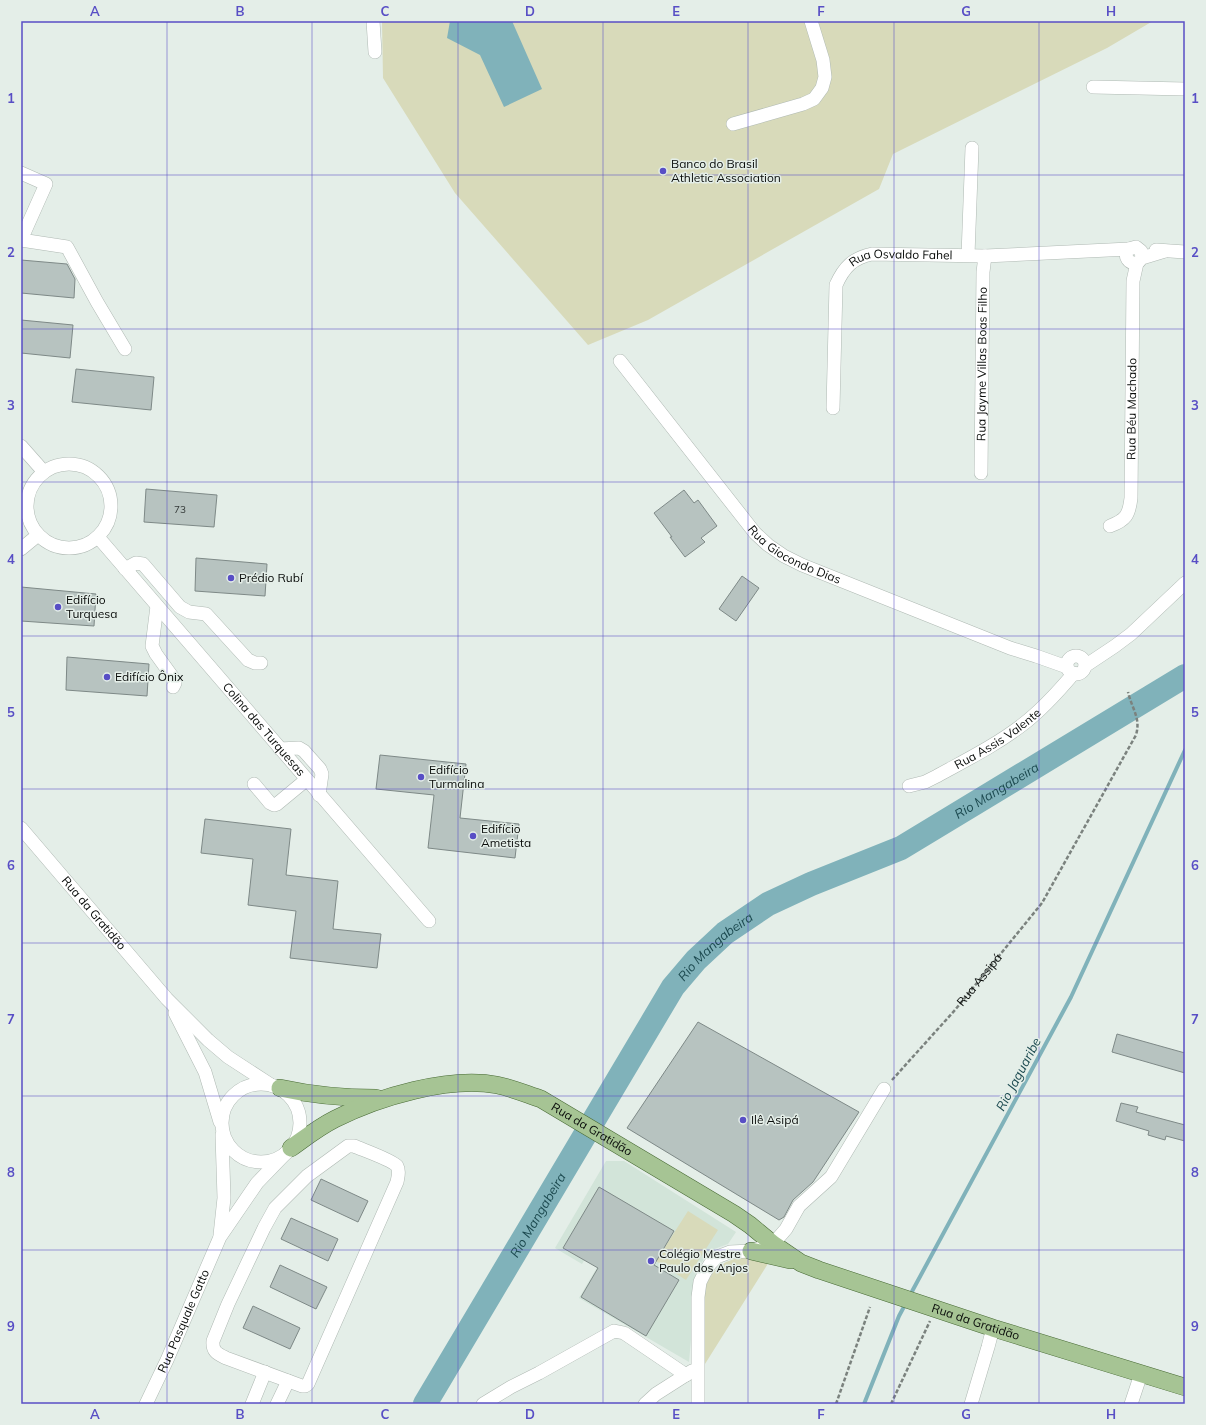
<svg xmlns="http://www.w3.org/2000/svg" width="1206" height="1425" font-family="Mulish,sans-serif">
<rect width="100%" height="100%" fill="#e4eee8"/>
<path fill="#d2e4d9" d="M606,1161H624L736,1232L728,1244L709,1251L697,1270L689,1362L579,1298L602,1259L589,1252L582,1264L555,1248Z"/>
<path fill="#d8daba" d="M382,21H1153L1107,48L893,154L879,189L648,320L588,345L455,193L383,78Z
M688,1211L718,1230L686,1280L656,1261Z
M740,1257L754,1258L769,1262L705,1364L704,1303L706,1284L714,1271L726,1262Z"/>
<path fill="#80b2ba" d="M450,21H512L542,89L504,107L480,55L447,38Z"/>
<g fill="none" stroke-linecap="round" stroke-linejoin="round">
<path stroke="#80b2ba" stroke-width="4" d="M909,1297L1071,997L1185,750
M864,1404L899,1316L906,1303"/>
<path stroke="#80b2ba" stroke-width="24" id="s1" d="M425,1404L673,987L696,960L725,933L768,904L811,884L901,848L1185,676"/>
</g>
<path fill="#b7c3c0" stroke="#7e8987" d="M21,260L67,264L75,279L74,298L21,293Z
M21,320L73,325L70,358L21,353Z
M76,369L154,377L151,410L72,402Z
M146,489L217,495L214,527L144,522Z
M684,490L694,503L698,500L717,526L701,538L705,542L685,557L670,537H672L654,513Z
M196,558L267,564L265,596L195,591Z
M742,576L759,588L736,621L719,609Z
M21,587L96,594L94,626L21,621Z
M67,657L149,664L147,696L66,690Z
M380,755L466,764L460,818L519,824L515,858L428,848L434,795L376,789Z
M205,819L291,829L286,875L338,881L333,929L381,934L377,968L290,958L296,911L248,905L253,859L201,853Z
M698,1022L859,1112L813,1182L793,1200L784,1217L779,1220L627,1128Z
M1117,1034L1185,1053V1073L1112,1052Z
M1121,1103L1138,1107L1136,1112L1185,1125V1141L1166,1136L1165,1140L1148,1135L1149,1131L1116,1121Z
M321,1179L368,1201L358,1222L311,1200Z
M599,1187L674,1231L654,1265L679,1280L646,1336L581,1297L598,1268L563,1248Z
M291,1218L338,1239L328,1261L281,1239Z
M280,1265L327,1287L316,1309L270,1287Z
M253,1306L300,1328L290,1349L243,1328Z"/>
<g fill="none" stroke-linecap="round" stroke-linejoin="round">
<defs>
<g id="minor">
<path d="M373,21L375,52"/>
<path d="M1093,87L1185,89"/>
<path d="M733,124L803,104L814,99L822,88L825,77L823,60L811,21"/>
<path d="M21,173L46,184L21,240L67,247L97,302L125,349"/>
<path d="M1156,250L1185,252"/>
<path d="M968,255L972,148"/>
<path d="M1142,258L1141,251L1136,247L1129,249L1126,253C1126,263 1136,267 1142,258L1165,251"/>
<path id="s3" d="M620,361L755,533L768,545L784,556L802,565L1010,648L1036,656L1067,667"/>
<path id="s4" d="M833,408L836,285C844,267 853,258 872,254L985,256L1129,249"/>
<path d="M21,446L44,472"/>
<circle cx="69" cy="506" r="42"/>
<path id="s5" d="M981,473L983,272L985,256"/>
<path id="s6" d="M1110,526C1126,520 1129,515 1131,498L1133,281L1137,263"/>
<path id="s7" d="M98,537L429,921"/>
<path d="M21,549L38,535"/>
<path d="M125,569L136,563L143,564L180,607L189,612L206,614L248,660L255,663H261"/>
<path d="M157,606L152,646L156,654L174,679L175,683L173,687"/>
<circle cx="1076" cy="665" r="9"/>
<path d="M1085,666L1115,646L1131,634L1185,583"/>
<path d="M280,749L299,748L304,751L320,769L322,774L319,795"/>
<path d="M254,784L270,803L274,805L277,804L306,780"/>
<path id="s8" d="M909,786L925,782L937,776C966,760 996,745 1022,725C1042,710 1058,692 1074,673"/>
<path id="s9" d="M21,828L167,999L208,1040L228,1057L271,1085"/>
<path d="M175,1013L205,1072L220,1122"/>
<circle cx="261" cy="1123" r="39"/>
<path d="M348,1146H354C363,1150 392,1160 397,1166C400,1171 398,1177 397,1182L308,1384L305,1386H302L226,1358C218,1354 212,1352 213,1341L228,1304L264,1228L275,1208L307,1176Z"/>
<path d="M220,1235L224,1198L222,1135"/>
<path id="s10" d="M146,1404L167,1360L220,1237L257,1183L286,1153"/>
<path d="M252,1404L265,1372"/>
<path d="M277,1404L288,1381"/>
<path d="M483,1404L511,1387L539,1373L614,1331L624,1333L686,1375"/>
<path d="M645,1404L656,1394L692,1371"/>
<path d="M698,1404V1297L700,1282L704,1274L710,1264L717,1257L730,1252L751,1251L773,1244L786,1229L799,1206L831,1177L884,1089"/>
<path d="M971,1404L988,1347L993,1328"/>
<path d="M1131,1404L1141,1374"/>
</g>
<g id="major">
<path d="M280,1088C312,1095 343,1098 376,1098"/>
<path id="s11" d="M291,1148C305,1138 319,1127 335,1119C378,1097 449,1076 497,1085C512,1088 526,1094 541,1099L734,1214L750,1225L773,1244L801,1263L819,1270L993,1328L1185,1387"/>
<path d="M751,1251L790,1260"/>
</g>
</defs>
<use href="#minor" stroke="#afb9b3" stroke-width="14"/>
<use href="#major" stroke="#486a35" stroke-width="18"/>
<g stroke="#7b827e" stroke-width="2.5" stroke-dasharray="4 2" stroke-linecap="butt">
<path id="s2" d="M892,1080L955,1010L1042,903L1136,735C1141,718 1132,709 1128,692"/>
<path d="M836,1404L870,1307"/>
<path d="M891,1404L930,1321"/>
</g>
<use href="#minor" stroke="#fff" stroke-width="13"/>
<use href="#major" stroke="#a6c494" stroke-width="17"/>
</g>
<path fill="none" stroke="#584ec5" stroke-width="1" stroke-opacity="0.55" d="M167,21V1404M312,21V1404M458,21V1404M603,21V1404M748,21V1404M894,21V1404M1039,21V1404M21,175H1185M21,329H1185M21,482H1185M21,636H1185M21,789H1185M21,943H1185M21,1096H1185M21,1250H1185"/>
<g fill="#584ec5" stroke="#e4eee8" stroke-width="1.5">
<circle cx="663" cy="171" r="4"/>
<circle cx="231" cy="578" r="4"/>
<circle cx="58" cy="607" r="4"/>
<circle cx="107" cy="677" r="4"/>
<circle cx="421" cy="777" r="4"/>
<circle cx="473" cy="836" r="4"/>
<circle cx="743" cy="1120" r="4"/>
<circle cx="651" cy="1261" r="4"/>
</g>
<g text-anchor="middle" stroke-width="3" stroke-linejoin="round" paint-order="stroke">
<g font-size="10" fill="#343a38">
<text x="180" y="513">73</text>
</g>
<g font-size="12" fill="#090c0a" stroke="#e4eee8" text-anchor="start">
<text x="671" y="168">Banco do Brasil<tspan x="671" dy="14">Athletic Association</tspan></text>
<text x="239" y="582">Prédio Rubí</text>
<text x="66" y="604">Edifício<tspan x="66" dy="14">Turquesa</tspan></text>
<text x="115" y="681">Edifício Ônix</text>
<text x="429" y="774">Edifício<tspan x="429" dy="14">Turmalina</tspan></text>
<text x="481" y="833">Edifício<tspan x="481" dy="14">Ametista</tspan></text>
<text x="751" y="1124">Ilê Asipá</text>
<text x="659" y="1258">Colégio Mestre<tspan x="659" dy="14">Paulo dos Anjos</tspan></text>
</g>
<g font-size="12" fill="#090c0a" stroke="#e4eee8">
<text dy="4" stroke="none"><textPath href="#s4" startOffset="201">Rua Osvaldo Fahel</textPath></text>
<text dy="4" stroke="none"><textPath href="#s5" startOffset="109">Rua Jayme Villas Boas Filho</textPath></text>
<text dy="4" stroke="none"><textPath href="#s6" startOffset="127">Rua Béu Machado</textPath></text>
<text dy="4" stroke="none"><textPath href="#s3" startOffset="264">Rua Giocondo Dias</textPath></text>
<text dy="4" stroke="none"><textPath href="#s7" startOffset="254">Colina das Turquesas</textPath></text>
<text dy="4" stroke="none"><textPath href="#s8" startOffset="101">Rua Assis Valente</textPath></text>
<text dy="4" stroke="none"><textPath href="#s9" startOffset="112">Rua da Gratidão</textPath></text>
<text dy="4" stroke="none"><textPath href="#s2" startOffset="133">Rua Assipá</textPath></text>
<text dy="4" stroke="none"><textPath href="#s11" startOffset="326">Rua da Gratidão</textPath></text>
<text dy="4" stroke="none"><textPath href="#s10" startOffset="91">Rua Pasquale Gatto</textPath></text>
<text dy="4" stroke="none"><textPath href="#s11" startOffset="759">Rua da Gratidão</textPath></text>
</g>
<g font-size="13" font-style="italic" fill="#1c4a50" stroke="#e4eee8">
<text dy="5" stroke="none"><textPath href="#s1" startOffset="868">Rio Mangabeira</textPath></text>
<text dy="5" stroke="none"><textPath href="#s1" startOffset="544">Rio Mangabeira</textPath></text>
<text transform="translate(1018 1074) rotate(-62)" y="5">Rio Jaguaribe</text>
<text dy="5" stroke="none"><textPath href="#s1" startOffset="220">Rio Mangabeira</textPath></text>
</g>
</g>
<rect width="1206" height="1425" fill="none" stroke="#e4eee8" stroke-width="44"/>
<rect x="22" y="22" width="1162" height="1381" fill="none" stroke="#584ec5" stroke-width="1.5"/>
<g font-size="13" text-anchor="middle" font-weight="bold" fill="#584ec5">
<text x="95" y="16">A</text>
<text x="240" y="16">B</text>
<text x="385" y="16">C</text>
<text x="530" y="16">D</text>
<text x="676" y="16">E</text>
<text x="821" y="16">F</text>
<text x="966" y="16">G</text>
<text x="1111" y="16">H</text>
<text x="11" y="103">1</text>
<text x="1195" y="103">1</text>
<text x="11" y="257">2</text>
<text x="1195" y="257">2</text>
<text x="11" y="410">3</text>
<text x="1195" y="410">3</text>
<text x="11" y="564">4</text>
<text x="1195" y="564">4</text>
<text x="11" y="717">5</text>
<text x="1195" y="717">5</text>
<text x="11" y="870">6</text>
<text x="1195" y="870">6</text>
<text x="11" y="1024">7</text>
<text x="1195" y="1024">7</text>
<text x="11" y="1177">8</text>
<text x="1195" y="1177">8</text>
<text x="11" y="1331">9</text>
<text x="1195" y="1331">9</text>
<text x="95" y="1419">A</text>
<text x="240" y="1419">B</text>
<text x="385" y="1419">C</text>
<text x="530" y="1419">D</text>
<text x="676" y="1419">E</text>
<text x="821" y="1419">F</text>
<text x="966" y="1419">G</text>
<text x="1111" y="1419">H</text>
</g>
</svg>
